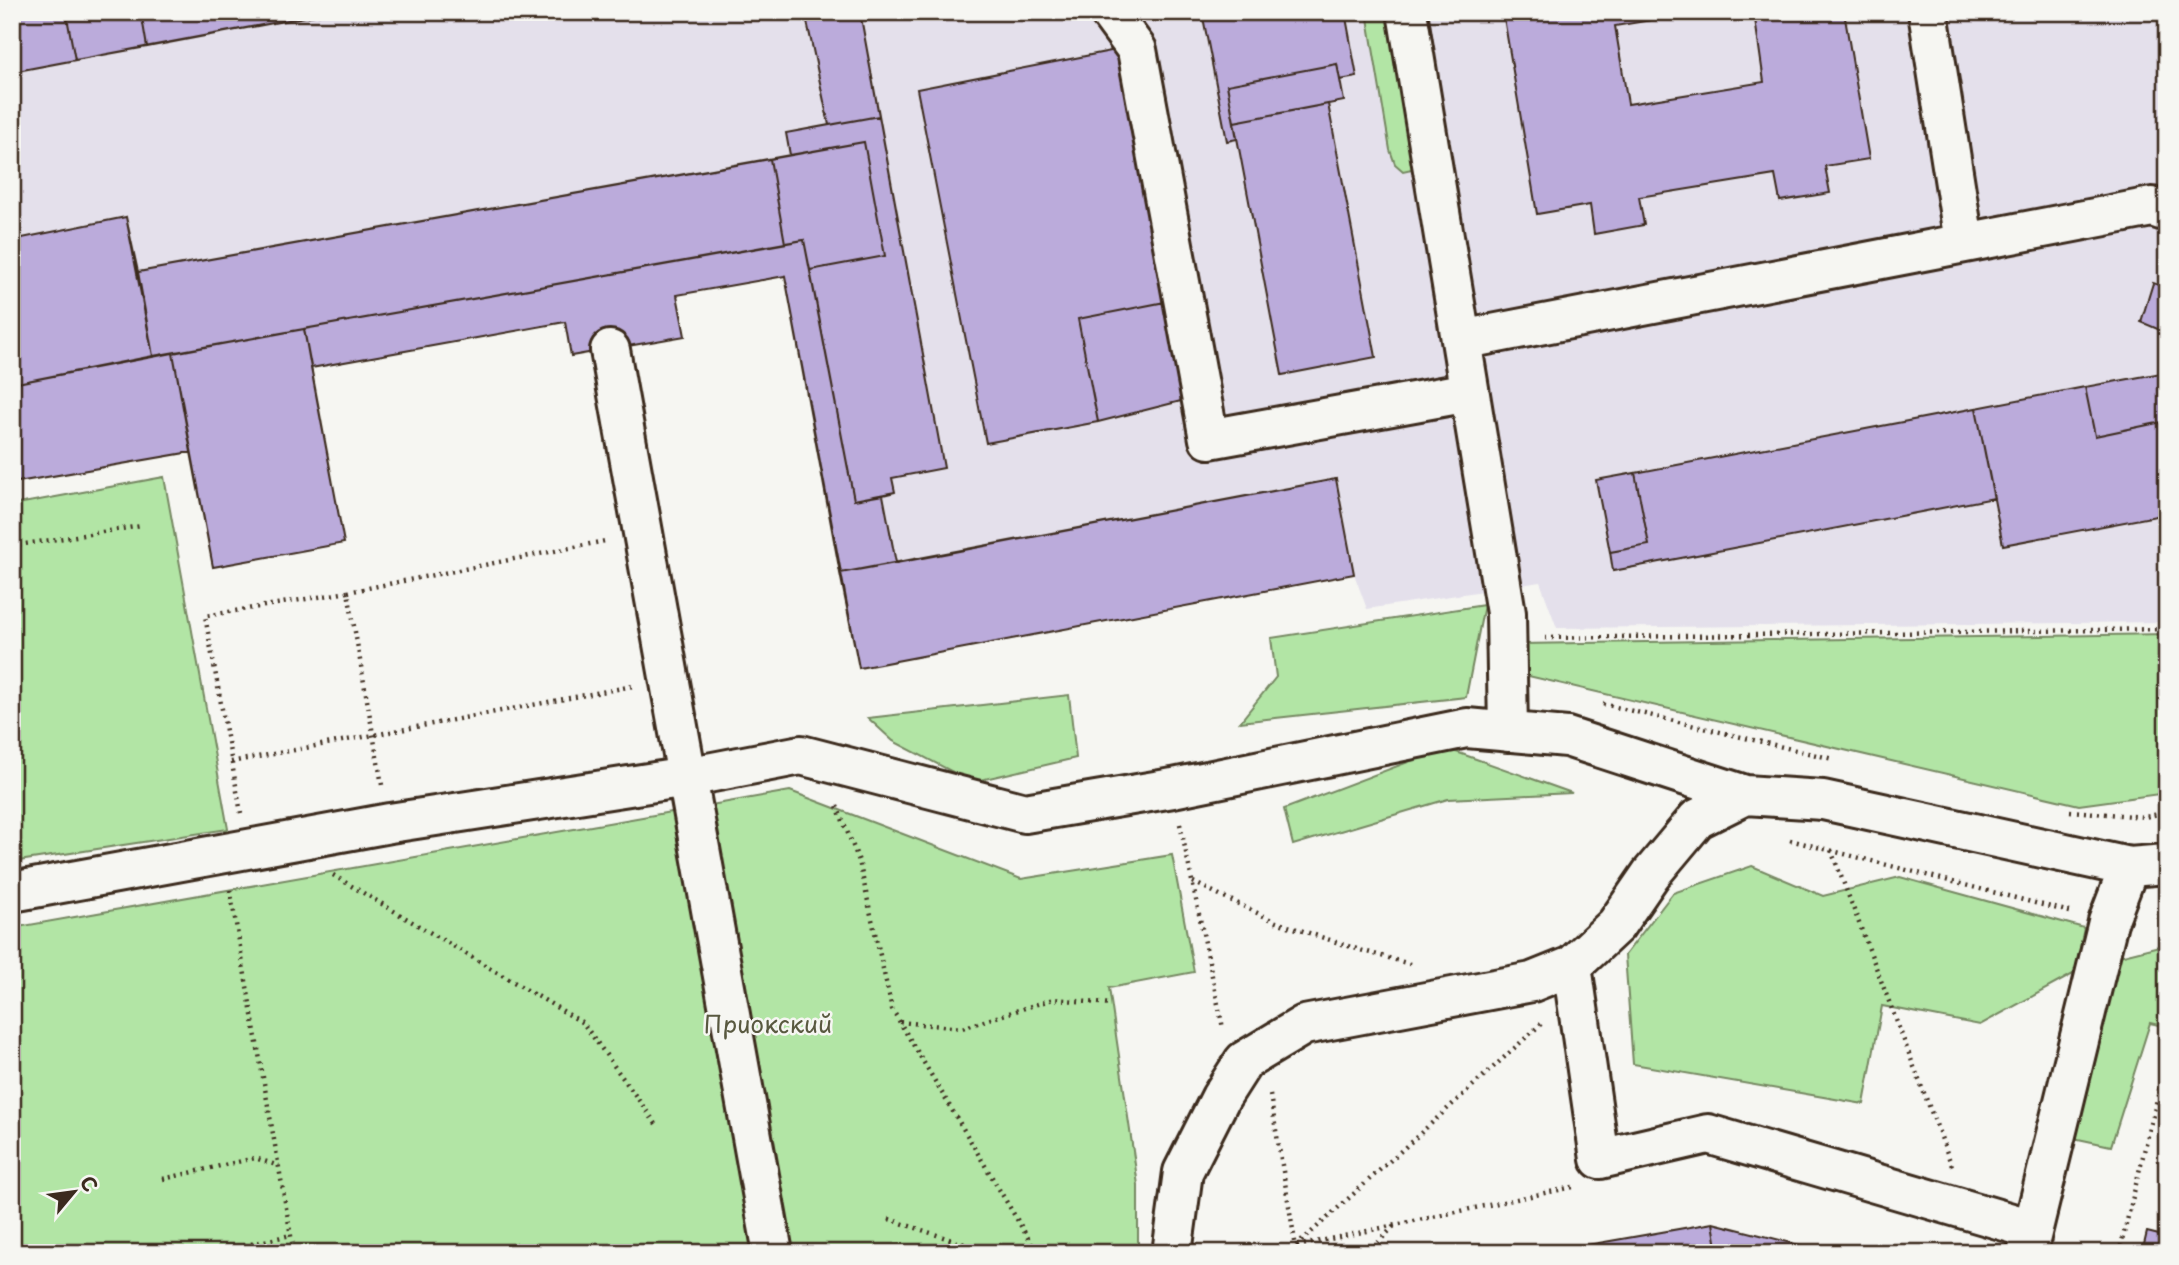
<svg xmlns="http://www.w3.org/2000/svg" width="2179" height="1265" font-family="'Playpen Sans',sans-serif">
<rect width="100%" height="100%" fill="#f6f6f2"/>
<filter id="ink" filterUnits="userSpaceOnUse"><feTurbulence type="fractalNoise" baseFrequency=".0143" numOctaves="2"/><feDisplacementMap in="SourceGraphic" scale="14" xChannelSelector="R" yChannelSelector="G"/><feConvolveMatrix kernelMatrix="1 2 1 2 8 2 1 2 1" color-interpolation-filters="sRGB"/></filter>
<g filter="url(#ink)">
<path fill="#e4e0eb" d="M12,12H2167V622L1557,628L1540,582L1367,609L1354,574L859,668L785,276L678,295L685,336L571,356L564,322L311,368L344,543L213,567L191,452L12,483Z"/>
<path fill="#b2e5a5" stroke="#768862" stroke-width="2" d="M1367,12H1399L1416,168L1403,171L1395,164L1390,150Z
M164,477L228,829L12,862V505Z
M1484,605L1466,697L1240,722L1276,677L1271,638Z
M2167,634V793L2079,805L1524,675L1521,644Z
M1069,695L1076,758L972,782L893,741L868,718Z
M1445,748L1572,793L1448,799L1293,845L1284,809Z
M790,791L1021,879L1172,855L1194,972L1109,988L1138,1185V1253H12V928Z
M1752,866L1823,896L1900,877L2084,928L2075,973L1980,1025L1882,1006L1864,1104L1633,1064L1625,955L1673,893Z
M2167,944V1027L2150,1023L2111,1146L2064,1136L2115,957Z"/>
<path fill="#bbabdb" stroke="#3b2a1e" stroke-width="2" d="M12,12H331L12,72Z
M12,12H66L75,60L12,72Z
M66,12H141L147,47L75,60Z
M141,12H331L147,47Z
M805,12H860L944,468L892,478L895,492L883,495L896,563L1336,479L1354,574L859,668L785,276L677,295L685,336L571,356L565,322L311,368L344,543L213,567L191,452L12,483V240L126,217L138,272L790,155L786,133L829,125Z
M805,12H860L879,116L829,125Z
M1202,12H1345L1357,77L1340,80L1337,64L1227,85L1237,139L1227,141Z
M1503,12H1699L1615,26L1628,104L1764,82L1754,12H1844L1869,159L1825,166L1830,193L1780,201L1775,175L1639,197L1644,225L1594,234L1590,205L1537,214Z
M1116,50L1165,302L1078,319L1098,422L986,443L917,89Z
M1337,64L1344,101L1234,122L1227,85Z
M1328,104L1376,357L1282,375L1234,122Z
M879,116L944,468L892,478L895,492L854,500L810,270L885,256L864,142L790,155L786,133Z
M864,142L885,256L810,270L804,240L785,243L770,159Z
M770,159L785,243L153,356L138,272Z
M126,217L153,356L12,384V240Z
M804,240L854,500L883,495L896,563L840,573L785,276L677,295L685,336L571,356L565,322L311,368L304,329Z
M2153,283L2167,288V333L2141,322Z
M1165,302L1185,400L1098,422L1078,319Z
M304,329L344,543L213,567L173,353Z
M173,353L191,452L12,483V384Z
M2167,372V421L2095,436L2085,387Z
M2085,387L2095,436L2167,421V514L2003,545L1976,408Z
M1976,408L1994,498L1613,571L1610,552L1649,545L1635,473Z
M1635,473L1649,545L1610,552L1596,480Z
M1336,479L1354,574L859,668L840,573Z
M1713,1223L1718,1253H1542Z
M1713,1223L1831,1253H1718Z
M2147,1232L2167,1237V1253H2142Z"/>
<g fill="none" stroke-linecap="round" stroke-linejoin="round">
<defs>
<path id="minor" d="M1109,12L1137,50L1209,439L1469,392
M1407,12L1506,613L1508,732
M1928,12L1964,242
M1461,340L2152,207L2167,212
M610,350L773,1253
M12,892L390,823L687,777L801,755L1025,813L1173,788L1467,728L1567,737L1745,795
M1572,966L1600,1159L1708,1134L2032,1229
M1172,1253L1183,1172L1221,1097L1244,1061L1304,1025L1532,982L1572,966L1616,925L1651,874L1697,819L1745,795L1823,800L2129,867L2167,864
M2027,1253L2108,922L2129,867"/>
</defs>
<use href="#minor" stroke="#3b2a1e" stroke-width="44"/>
<path stroke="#3b2a1e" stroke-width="4.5" stroke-dasharray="2 5" stroke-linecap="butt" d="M12,546L141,526
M348,592L605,541
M1545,638L2167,629
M1603,704L1833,759
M231,762L633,686
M837,806L859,861L892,1009L1037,1253
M2070,811L2145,817L2167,812
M241,813L205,616L348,592L382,785
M1180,824L1223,1028
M1790,840L2070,912
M1831,850L1952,1166
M333,875L583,1023L656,1124
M1193,882L1276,922L1360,950L1410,964
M230,890L294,1253
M900,1022L962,1028L1053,999L1112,1004
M1270,1095L1297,1253
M163,1179L255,1158L279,1166
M889,1219L991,1253
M1296,1246L1541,1024
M1297,1246L1573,1187
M210,1253L291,1235
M1368,1253L1394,1226
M2119,1253L2167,1059"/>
<use href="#minor" stroke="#f6f6f2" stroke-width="38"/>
</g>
</g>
<g text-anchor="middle" stroke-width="5" stroke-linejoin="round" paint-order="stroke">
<g font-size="24" fill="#595940" stroke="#f6f6f2">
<text x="768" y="1033">Приокский</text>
</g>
</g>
<rect width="2179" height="1265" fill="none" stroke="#f6f6f2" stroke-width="42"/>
<rect x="21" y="21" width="2137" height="1223" fill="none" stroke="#3b2a1e" stroke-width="2.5" filter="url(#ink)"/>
<g transform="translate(74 1192) rotate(61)" stroke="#f6f6f2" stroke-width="5" paint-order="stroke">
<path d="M0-5L12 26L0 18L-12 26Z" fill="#3b2a1e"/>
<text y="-10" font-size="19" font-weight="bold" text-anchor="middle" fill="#3b2a1e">С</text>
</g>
</svg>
